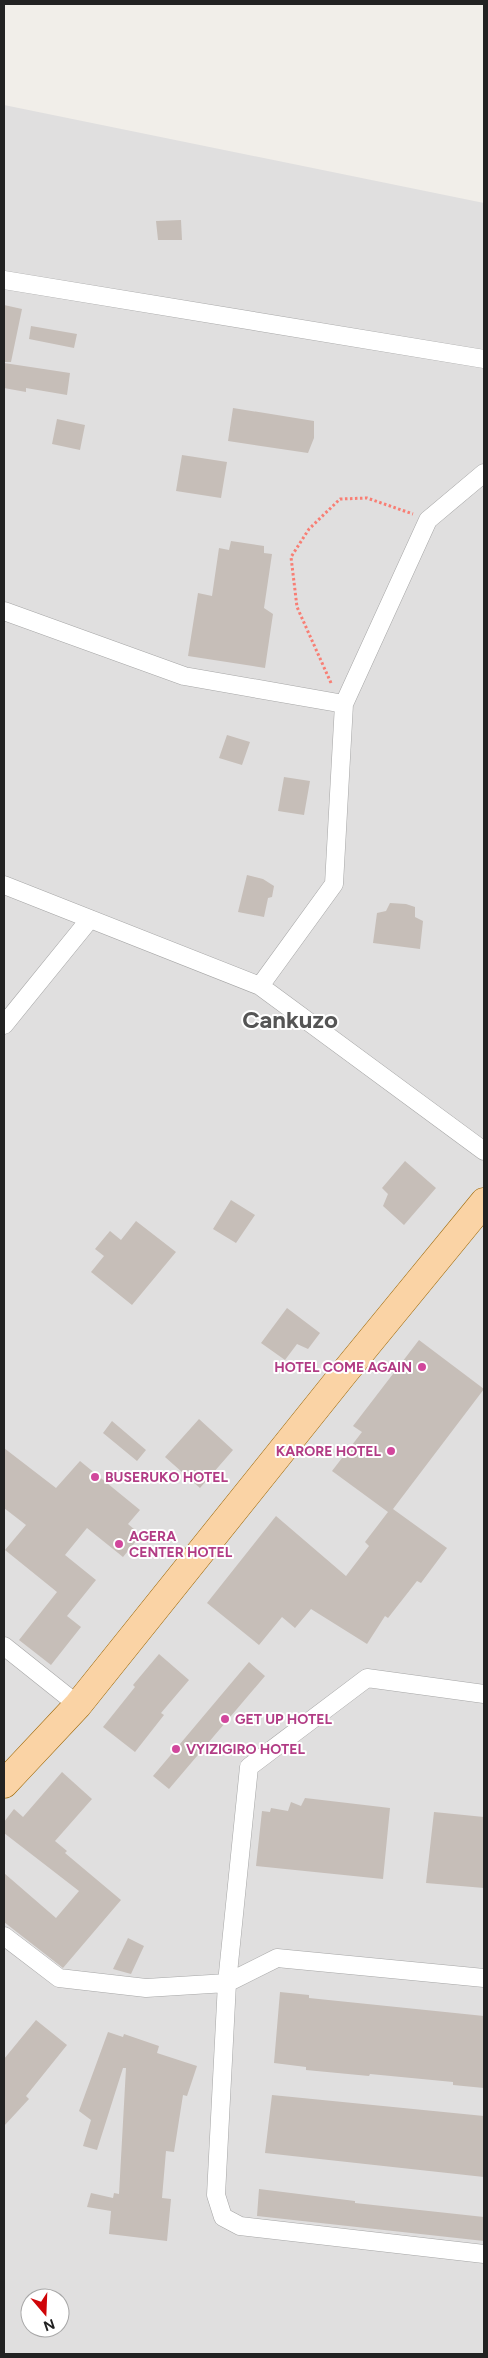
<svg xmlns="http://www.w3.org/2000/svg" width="488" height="2358" font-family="Figtree,sans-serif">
<rect width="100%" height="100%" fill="#f1eee9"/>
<path fill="#e0dfdf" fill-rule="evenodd" d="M4,105L484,203V2354H4ZM30,2298H60V2328H30Z"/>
<path fill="#c6beb8" d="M181,220L182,240H158L156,221Z
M4,305L22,309L11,362H4Z
M31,326L77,334L74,348L29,339Z
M4,363L70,373L67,395L26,388V392L4,388Z
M233,408L314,421V438L308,453L228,441Z
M57,419L85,425L80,450L52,444Z
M182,455L227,462L221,498L176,491Z
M231,541L264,546V553L272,554L264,608L273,614L265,668L188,656L198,593L212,596L219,548L229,550Z
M227,735L250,742L242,765L219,758Z
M284,777L310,781L304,815L278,811Z
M247,875L263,879L274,886L272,897L268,898L264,917L238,912Z
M390,903L406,904L415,907V917L423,921L420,949L373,943L377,913L386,911Z
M405,1161L436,1188L404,1225L383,1206L388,1194L382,1188Z
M231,1200L255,1215L236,1243L213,1229Z
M136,1221L176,1252L132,1305L91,1272L104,1256L95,1249L110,1231L121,1240Z
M287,1308L320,1333L308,1349L297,1344L285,1360L261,1343Z
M419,1340L484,1389L393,1509L447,1548L421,1583L417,1581L388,1618L385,1616L367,1644L311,1609L295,1628L282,1617L259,1645L207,1603L276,1516L346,1576L369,1546L365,1542L388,1512L332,1471L362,1432L353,1426Z
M199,1419L233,1450L200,1488L165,1457Z
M112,1421L146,1450L137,1461L103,1433Z
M4,1448L56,1488L80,1461L140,1510L128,1524L141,1535L123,1557L87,1528L65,1555L96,1580L67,1616L81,1627L51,1665L19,1640L57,1592L5,1550L26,1525L4,1508Z
M159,1654L189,1680L161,1713L164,1715L135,1752L103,1727L135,1687L133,1685Z
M249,1662L265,1676L169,1789L153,1776Z
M62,1772L92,1799L55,1841L67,1851L65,1853L121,1900L63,1968L4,1922V1873L56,1918L79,1891L4,1833V1822L14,1809L23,1817Z
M305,1798L390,1808L383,1879L256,1866L262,1811L270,1812L271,1808L288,1811L291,1802L301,1806Z
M434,1812L484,1817V1888L426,1883Z
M128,1938L144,1946L131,1974L113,1969Z
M280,1992L309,1995V1998L484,2016V2088L453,2085V2082L370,2074L369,2076L306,2070V2067L274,2063Z
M36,2020L67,2045L26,2096L29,2099L4,2126V2059Z
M108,2032L123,2037L124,2034L159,2046L157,2053L197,2066L187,2096L183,2095L174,2152L166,2151L162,2198L171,2199L167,2241L109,2234L111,2211L87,2207L91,2193L113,2198L114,2193L119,2194L126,2068H123L97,2150L83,2146L91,2120L79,2111Z
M272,2095L484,2116V2177L265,2153Z
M259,2189L355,2201V2203L484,2217V2241L257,2216Z"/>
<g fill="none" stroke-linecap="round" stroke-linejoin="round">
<defs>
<path id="street" d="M4,280L484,359
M4,611L184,676L344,704L428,520L484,473
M4,885L260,986L484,1151
M260,986L334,884L344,704
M4,1025L90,919
M4,1646L78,1705
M484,1694L367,1678L249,1767L227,1983L216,2195L223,2217L240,2226L484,2254
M4,1936L59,1978L146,1988L227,1983L277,1958L484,1978"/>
<path id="primary" d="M4,1784L78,1705L344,1373L484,1202"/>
</defs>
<use href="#street" stroke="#a6a6a6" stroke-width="19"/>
<use href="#primary" stroke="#9c6603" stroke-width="29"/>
<path stroke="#f87e74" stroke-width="3" stroke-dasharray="2.5 2.5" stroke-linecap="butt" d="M331,683L297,607L291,557L309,529L340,499L367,498L413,514"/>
<use href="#street" stroke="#fff" stroke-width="18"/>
<use href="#primary" stroke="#fad3a5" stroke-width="28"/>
</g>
<g fill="#d1479c" stroke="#fff" stroke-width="2">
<circle cx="422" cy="1367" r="5"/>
<circle cx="391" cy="1451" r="5"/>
<circle cx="95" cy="1477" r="5"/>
<circle cx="119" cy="1544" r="5"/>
<circle cx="225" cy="1719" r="5"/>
<circle cx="176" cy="1749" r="5"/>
</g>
<g text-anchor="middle" stroke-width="4" stroke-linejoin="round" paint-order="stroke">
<g font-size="14" font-weight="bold" fill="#b23c85" stroke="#fff" text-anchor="start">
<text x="412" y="1372" text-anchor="end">HOTEL COME AGAIN</text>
<text x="381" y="1456" text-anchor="end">KARORE HOTEL</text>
<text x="105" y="1482">BUSERUKO HOTEL</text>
<text x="129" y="1541">AGERA<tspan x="129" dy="16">CENTER HOTEL</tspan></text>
<text x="235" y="1724">GET UP HOTEL</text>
<text x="186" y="1754">VYIZIGIRO HOTEL</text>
</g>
<g font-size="24" font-weight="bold" fill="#555" stroke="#fff">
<text x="290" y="1028">Cankuzo</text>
</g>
</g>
<rect width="488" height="2358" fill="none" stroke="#222222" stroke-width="10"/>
<g transform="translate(45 2313) rotate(161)"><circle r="24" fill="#ffffff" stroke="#a7a7a7"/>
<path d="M0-4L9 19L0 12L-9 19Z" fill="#cf0408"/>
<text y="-8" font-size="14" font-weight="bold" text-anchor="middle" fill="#222222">N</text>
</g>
</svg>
